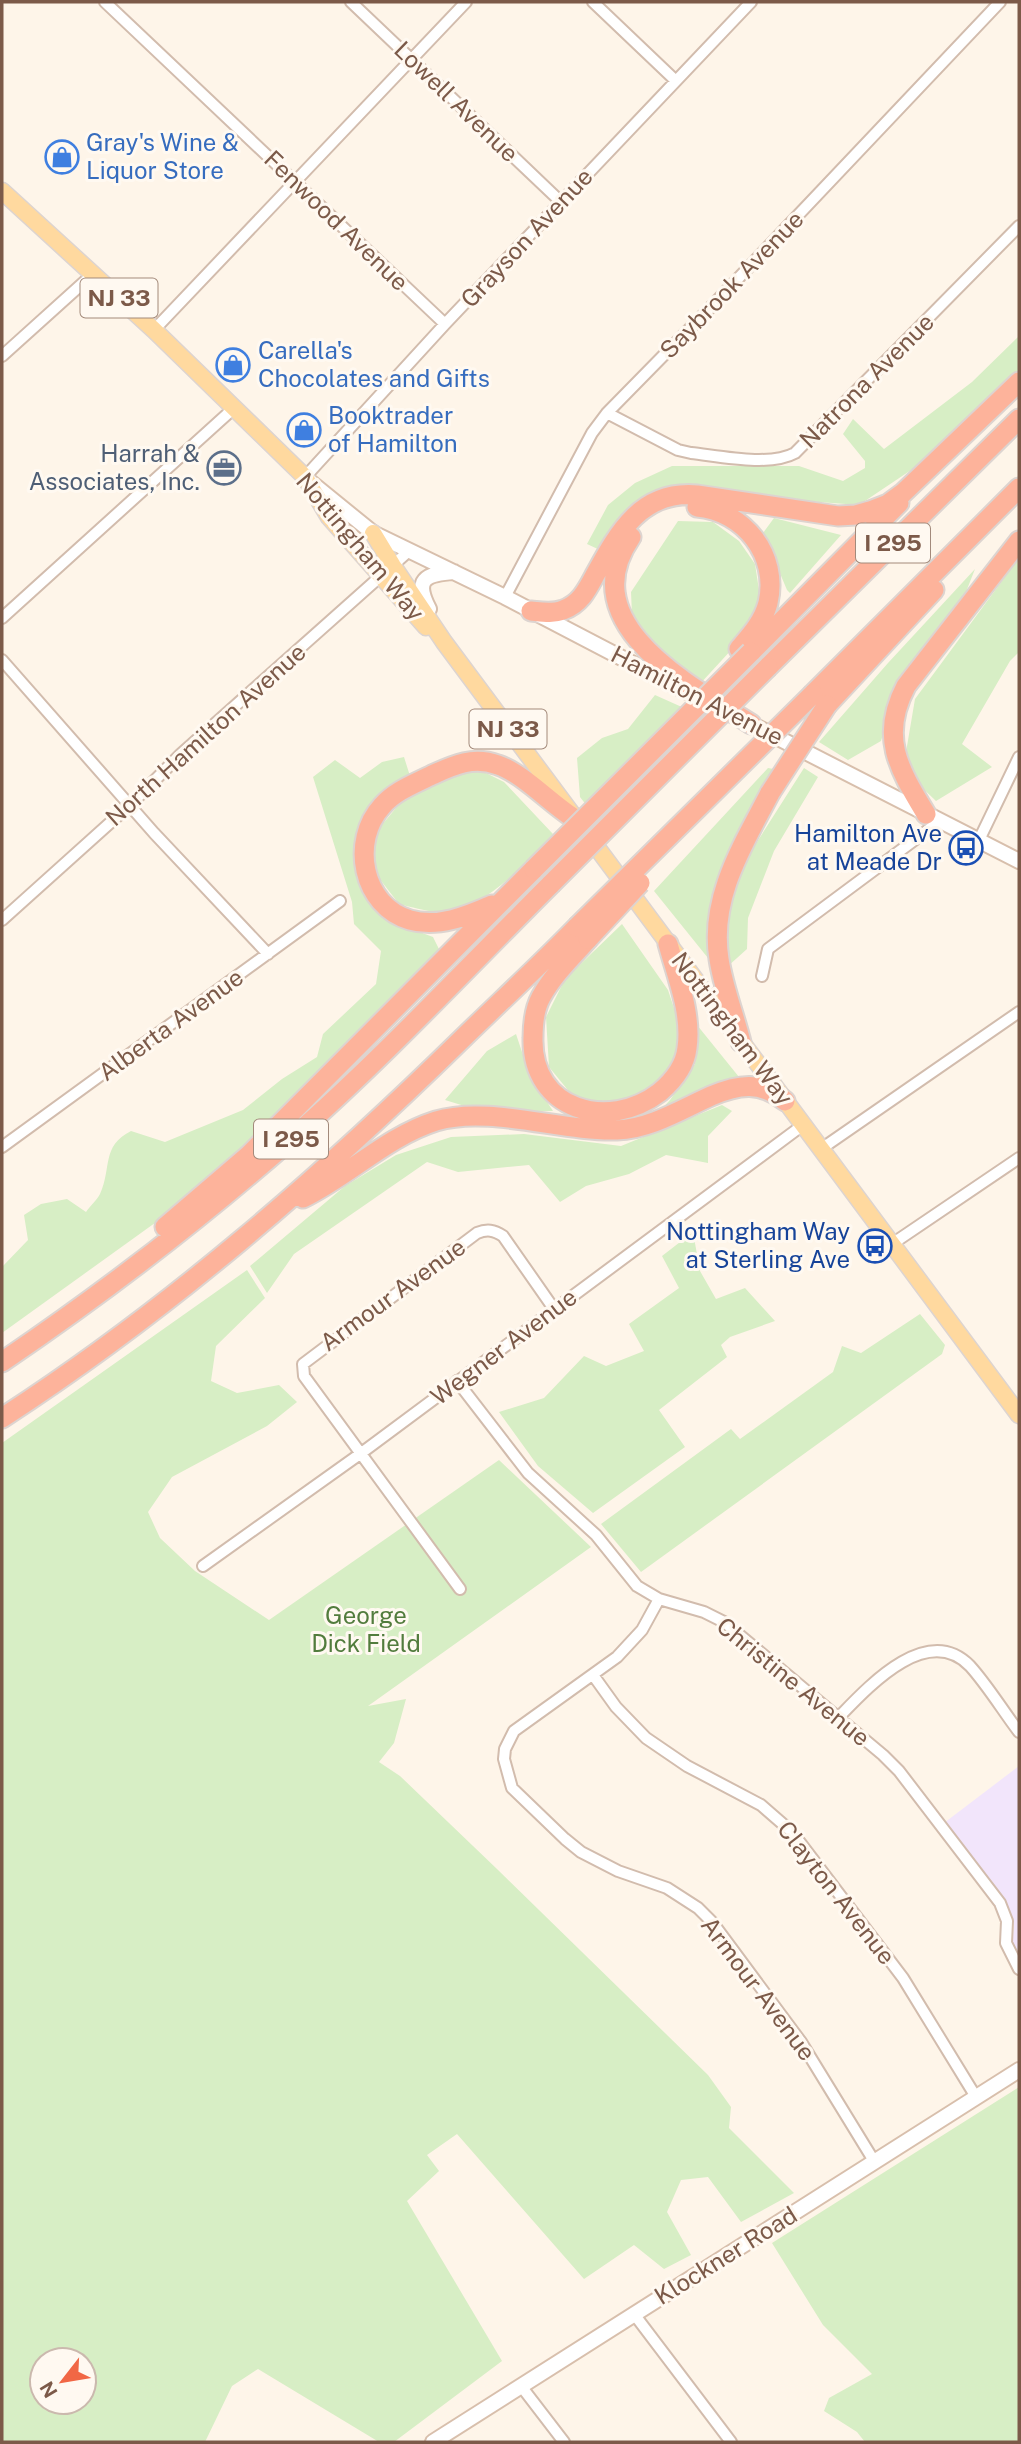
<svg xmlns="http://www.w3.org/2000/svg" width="1021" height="2444" font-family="'Public Sans',sans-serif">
<rect width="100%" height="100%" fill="#fef5e9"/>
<path fill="#f2e5fb" d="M1019,1766V1963L1012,1945L1014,1926L1009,1909L944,1823Z"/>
<path fill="#d7eec5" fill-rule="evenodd" d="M1019,336V369L929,458L859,505L672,491L602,551L587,544L608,505L635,483L672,466H799L843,481L865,468V461L843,434L853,419L884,449L972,382Z
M774,518L841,535L790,593L787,590L763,533Z
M678,521L713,522L739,541L755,564L761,603L733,648L699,685L658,647L632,615L631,592Z
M1019,558V652L1010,661L962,744L992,767L936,801L912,778L906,752L915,699Z
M975,569L964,597L896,693L881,741L848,760L819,742L888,663Z
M655,695L684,708L587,806L580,797L577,758L602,738L628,729Z
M404,757L410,776L384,792L364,815L358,838L390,921L433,937L439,949L327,1070L193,1192L166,1215L2,1333V1267L28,1240L24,1215L41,1204L67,1199L86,1212C90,1206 97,1200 100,1194C112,1168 101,1146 131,1131L165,1142L243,1110L282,1079L317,1057L323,1034L376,984L381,951L354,924L352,902L313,777L335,760L360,778L382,762Z
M768,768L779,770L736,842L712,963L654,891Z
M804,768L818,777L774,851L748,918L747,949L727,967L726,914L750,853Z
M478,769L504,782L553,834C525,864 482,913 437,912C425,911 411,907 399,904L375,873L370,839L401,802L438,783Z
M622,924L668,990L677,1017L681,1055L654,1087L623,1104L576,1100L549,1067L546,1017L565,979Z
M697,1025L739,1077L657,1114L670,1100L695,1064Z
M516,1034L530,1076L553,1111L484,1112L445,1100L487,1051Z
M722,1105L732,1111L708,1136V1163L666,1155L629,1174L586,1186L560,1202L529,1165L458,1172L427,1162L294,1254L267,1293L250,1266L345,1186L396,1155L451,1137L524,1134L621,1146Z
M693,1232L700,1271L716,1299L745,1288L775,1321L730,1337L721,1345L727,1357L659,1410L685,1447L593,1513L538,1466L499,1412L544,1398L584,1356L606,1366L644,1351L629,1324L679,1288L662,1256Z
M247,1270L265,1298L216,1346L211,1381L237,1393L279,1385L297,1402L267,1426L172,1477L148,1512L160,1538L195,1571L269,1620L499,1460L591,1547L368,1706L406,1699L394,1743L379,1762L400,1776L497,1869L708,2075L731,2107L729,2128L794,2193L741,2222L708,2177L681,2180L667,2212L691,2255L664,2269L634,2245L584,2279L457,2134L427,2155L439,2171L407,2201L502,2361L394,2442H379L258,2369L232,2386L205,2442H2V1443ZM42,2360H84V2402H42Z
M920,1314L945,1345L942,1354L641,1572L601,1524L731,1429L740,1439L833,1372L842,1346L861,1353Z
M1019,2087V2442H865L857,2432L824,2411L829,2398L872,2374L823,2325L772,2243Z"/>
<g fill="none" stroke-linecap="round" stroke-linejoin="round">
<defs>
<path id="minor" d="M105,2L445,324
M351,2L561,202
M593,2L676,81
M154,330L466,2
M2,356L93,274
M607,413L678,450L691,453C719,456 770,467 795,453L1019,226
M305,477L445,324L751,2
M505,597L592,433L607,413L712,306L1000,2
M2,618L234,408
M2,660L154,833L268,954
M979,840L1019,757
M2,920L131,804L181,754L410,550
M762,976L768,949L940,821
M2,1147L340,901
M821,1149L1019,1012
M892,1244L1019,1158
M457,1381L528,1473L596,1535L637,1586L659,1599L704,1612L724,1622L883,1755L899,1771L1000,1903L1007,1921L1006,1943L1019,1969
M203,1566L360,1454L803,1125
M460,1589L304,1376L303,1364L477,1233C487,1229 494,1230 503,1236L554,1309
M659,1599L642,1630L617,1657L514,1731L505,1749L504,1759L512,1788L565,1839L581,1852L618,1871L667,1888L698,1908L712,1922L801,2042L874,2161
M593,1675L616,1707L646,1738L687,1766L761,1805L792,1832L903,1978L976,2097
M838,1718C868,1687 927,1622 970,1666C988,1686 1003,1711 1019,1732
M634,2314L731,2442
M521,2386L564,2442"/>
<path id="secondary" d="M309,481L373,533L505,597L687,692
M429,609C414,580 424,574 454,572
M743,720L1019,861
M433,2442L1019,2070"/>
<path id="primary" d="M2,191L154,330L305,477L329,517L426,627
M373,533L393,566L444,642L1019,1415"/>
<path id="motorway" d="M697,507C744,511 779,555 768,603C763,622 751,635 739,649
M631,537C571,624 691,686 751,724
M531,611C542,612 553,614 563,610C580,604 587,590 595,575C618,533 641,490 697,495L838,516L856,515L870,511L888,504L903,493L1019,382
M751,652L899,503
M768,667L1019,419
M813,694L1019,488
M827,705L934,590
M926,814C899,769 879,737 906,686L1019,541
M492,905C467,916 438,928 410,920C362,906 350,841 382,806C395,791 414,784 432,775C454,765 473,756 498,765C522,773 549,802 572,817
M588,939C572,957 553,975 541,997C535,1008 533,1025 533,1038C531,1110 608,1132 660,1092C673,1081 685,1066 687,1048C692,1014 677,977 668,944
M741,1042C734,1014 723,987 719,959C709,898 743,845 770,793
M303,1198C350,1175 386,1137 436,1121C489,1105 562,1132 617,1130C650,1129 682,1109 711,1096C739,1084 761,1081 785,1101
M165,1227L249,1155L534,869
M2,1362C102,1294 199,1220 291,1139C382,1059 465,970 551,884
M2,1418C170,1309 320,1178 463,1038C501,1001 540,965 577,927"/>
</defs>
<use href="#minor" stroke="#d2bcad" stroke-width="14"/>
<use href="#secondary" stroke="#d8bfac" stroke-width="18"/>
<use href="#primary" stroke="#ddd4d0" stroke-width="19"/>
<use href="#motorway" stroke="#ddd4d0" stroke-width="23"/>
<use href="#minor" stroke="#fff" stroke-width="10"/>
<use href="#secondary" stroke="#fff" stroke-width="14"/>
<use href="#primary" stroke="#ffd99f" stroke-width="16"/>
<use href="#motorway" stroke="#fdb39b" stroke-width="19"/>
<defs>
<path id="motorway-bridge" d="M770,793L827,705
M534,869L751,652
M551,884L768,667
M577,927L813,694
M588,939L640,883"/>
</defs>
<use href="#motorway-bridge" stroke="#ddd4d0" stroke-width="23" stroke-linecap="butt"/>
<use href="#motorway-bridge" stroke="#fdb39b" stroke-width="19"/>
</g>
<defs>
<symbol id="shop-ring" viewBox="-11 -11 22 22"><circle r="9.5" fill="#fff9f1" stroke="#3f7fe0" stroke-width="1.5"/><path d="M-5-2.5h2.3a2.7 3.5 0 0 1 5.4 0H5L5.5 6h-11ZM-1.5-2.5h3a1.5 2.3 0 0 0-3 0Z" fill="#3f7fe0"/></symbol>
<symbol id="office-ring" viewBox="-11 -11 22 22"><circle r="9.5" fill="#fff9f1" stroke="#5c6f8a" stroke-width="1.5"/><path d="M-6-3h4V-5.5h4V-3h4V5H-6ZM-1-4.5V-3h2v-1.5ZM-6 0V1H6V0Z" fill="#5c6f8a"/></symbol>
<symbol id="bus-ring" viewBox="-11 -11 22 22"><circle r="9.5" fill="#fff9f1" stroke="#1a4fb4" stroke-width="1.5"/><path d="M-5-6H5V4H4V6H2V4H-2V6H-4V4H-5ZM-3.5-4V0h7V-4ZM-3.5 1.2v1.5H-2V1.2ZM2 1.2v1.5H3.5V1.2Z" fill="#1a4fb4"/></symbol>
</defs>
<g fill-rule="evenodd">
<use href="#shop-ring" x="43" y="138" width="38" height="38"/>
<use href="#shop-ring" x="214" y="346" width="38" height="38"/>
<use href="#shop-ring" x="285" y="411" width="38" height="38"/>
<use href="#office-ring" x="205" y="449" width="38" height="38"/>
<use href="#bus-ring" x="947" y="829" width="38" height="38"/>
<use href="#bus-ring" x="856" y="1227" width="38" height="38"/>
</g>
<g text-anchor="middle" stroke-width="6" stroke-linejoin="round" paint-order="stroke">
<g fill="#fff9f1" stroke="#a38a7b" stroke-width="2">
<rect x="80.5" y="278.5" width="77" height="39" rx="5"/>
<rect x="856" y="523.5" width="74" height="39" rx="5"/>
<rect x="469.5" y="709.5" width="77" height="39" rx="5"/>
<rect x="254" y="1119.5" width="74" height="39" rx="5"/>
</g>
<g font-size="23" font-weight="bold" fill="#7c5a49">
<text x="119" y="306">NJ 33</text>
<text x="893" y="551">I 295</text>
<text x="508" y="737">NJ 33</text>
<text x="291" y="1147">I 295</text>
</g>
<g font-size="24" fill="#7c5a49" stroke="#fff9f1">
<text transform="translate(456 102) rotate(44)" y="8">Lowell Avenue</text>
<text transform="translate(336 221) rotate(44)" y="8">Fenwood Avenue</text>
<text transform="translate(527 238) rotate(-47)" y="8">Grayson Avenue</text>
<text transform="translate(732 285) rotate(-46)" y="8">Saybrook Avenue</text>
<text transform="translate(867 381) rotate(-45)" y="8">Natrona Avenue</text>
<text transform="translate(360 547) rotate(50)" y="8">Nottingham Way</text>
<text transform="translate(697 696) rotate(27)" y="8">Hamilton Avenue</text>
<text transform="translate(206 735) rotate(-42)" y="8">North Hamilton Avenue</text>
<text transform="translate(171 1025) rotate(-36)" y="8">Alberta Avenue</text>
<text transform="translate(732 1029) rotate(53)" y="8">Nottingham Way</text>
<text transform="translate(393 1295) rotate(-36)" y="8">Armour Avenue</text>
<text transform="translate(504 1347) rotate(-37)" y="8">Wegner Avenue</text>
<text transform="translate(793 1682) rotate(39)" y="8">Christine Avenue</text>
<text transform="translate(836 1893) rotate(52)" y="8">Clayton Avenue</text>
<text transform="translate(758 1989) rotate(53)" y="8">Armour Avenue</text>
<text transform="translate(726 2256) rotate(-32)" y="8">Klockner Road</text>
</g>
<g font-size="24" fill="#366cbe" stroke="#fff9f1" text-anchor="start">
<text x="86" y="151">Gray's Wine &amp;<tspan x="86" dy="28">Liquor Store</tspan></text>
<text x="258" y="359">Carella's<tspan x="258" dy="28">Chocolates and Gifts</tspan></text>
<text x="328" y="424">Booktrader<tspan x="328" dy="28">of Hamilton</tspan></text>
</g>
<g font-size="24" fill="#4e5e75" stroke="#fff9f1" text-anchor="end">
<text x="200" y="462">Harrah &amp;<tspan x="200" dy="28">Associates, Inc.</tspan></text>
</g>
<g font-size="24" fill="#164399" stroke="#fff9f1" text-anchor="end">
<text x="942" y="842">Hamilton Ave<tspan x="942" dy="28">at Meade Dr</tspan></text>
<text x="850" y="1240">Nottingham Way<tspan x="850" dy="28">at Sterling Ave</tspan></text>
</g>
<g font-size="24" fill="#527c3d" stroke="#fff9f1">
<text x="366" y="1624">George<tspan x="366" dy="28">Dick Field</tspan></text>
</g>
</g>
<rect width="1021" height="2444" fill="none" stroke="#7c5a49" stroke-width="7"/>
<g transform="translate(63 2381) rotate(239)"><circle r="33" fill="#fff9f1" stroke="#cbb9ae" stroke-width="2"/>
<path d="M0-5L12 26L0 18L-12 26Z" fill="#f16745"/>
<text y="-10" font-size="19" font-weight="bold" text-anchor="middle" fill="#7c5a49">N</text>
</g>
</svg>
